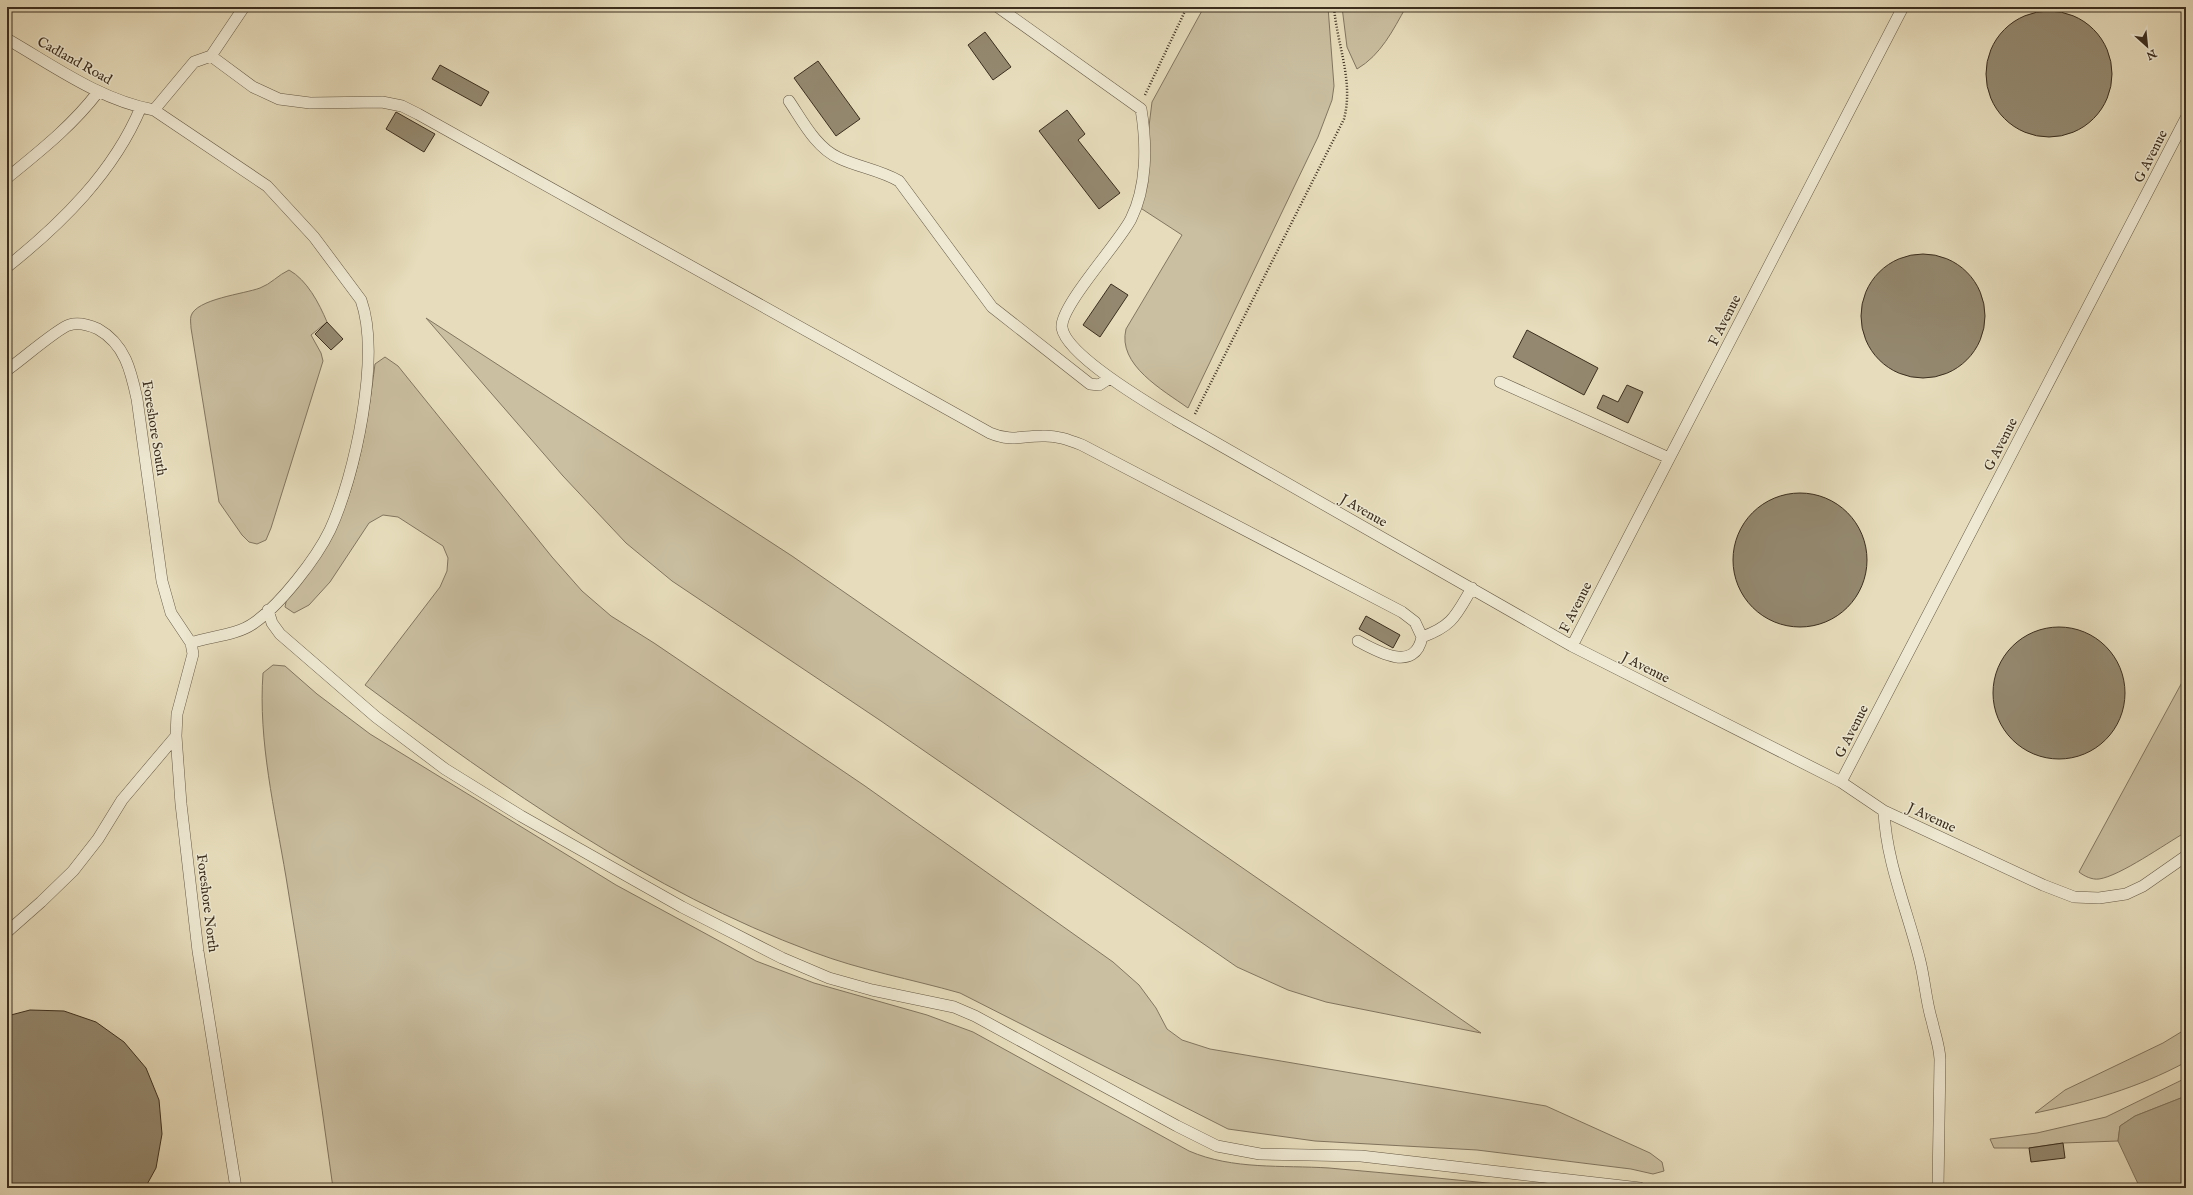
<svg xmlns="http://www.w3.org/2000/svg" width="2193" height="1195" font-family="'IM FELL English',serif">
<rect width="100%" height="100%" fill="#e7ddbc"/>
<filter id="stains"><feTurbulence type="fractalNoise" baseFrequency=".005" numOctaves="4"/><feColorMatrix values="0 0 0 0 .2 0 0 0 0 .09 0 0 0 0 .02 0 0 0 .5 -.17"/></filter>
<radialGradient id="worn" r=".72"><stop offset=".6" stop-color="#630" stop-opacity="0"/><stop offset="1" stop-color="#630" stop-opacity=".3"/></radialGradient>
<path fill="#cabfa1" stroke="#827660" d="M1204,7H1328L1334,86L1332,100L1318,137L1188,408C1163,390 1117,365 1126,329L1182,235L1139,207L1152,102Z
M1342,7H1406C1393,30 1381,55 1357,69L1347,47Z
M289,270C307,280 319,303 327,322L311,335L321,353L323,361L271,528L266,540L257,544L249,542L242,535L219,502L191,328C191,325 190,319 191,316C196,299 244,294 260,288C271,284 278,275 289,270Z
M426,318L792,556L1481,1033L1326,1002L1288,990L1237,967L881,721L672,581L626,543L563,476Z
M385,357L398,366L552,557L582,591L611,616L654,643L865,786L1113,962L1139,985L1156,1008L1167,1029L1182,1040L1210,1049L1546,1106L1650,1153L1662,1162L1664,1171L1653,1174L1631,1169L1477,1150L1315,1141L1228,1129L960,993C911,979 860,970 813,952C649,891 504,788 365,685L440,587L447,571L448,558L443,546L398,517L383,515L369,523L330,582L309,605L294,613L285,607L287,597C301,578 325,550 335,530C359,480 368,419 375,364Z
M273,665L285,666L317,694L370,734L616,885L756,961L814,983L927,1015L973,1032L1189,1151C1233,1170 1282,1165 1329,1168C1398,1174 1468,1181 1537,1188H333C319,1084 303,981 286,877C275,811 258,741 263,673Z
M2186,675V832C2165,844 2120,876 2099,879C2092,880 2084,876 2079,872Z
M2186,1029V1062C2138,1088 2088,1102 2035,1113L2065,1090L2163,1043Z
M2186,1078V1096L2135,1116L2120,1126L2118,1141L2063,1143L2029,1148H1994L1990,1139L2037,1133L2106,1117Z"/>
<path fill="#ada286" stroke="#7f745c" d="M2186,1096V1188H2140L2118,1141L2120,1126L2135,1116Z"/>
<path fill="#948970" stroke="#3b2e1e" d="M1986 74a63 63 0 1 1 126 0a63 63 0 1 1-126 0Z
M985,32L1011,67L993,80L968,45Z
M818,61L860,119L836,136L794,78Z
M440,65L489,92L481,106L432,79Z
M1067,110L1085,134L1078,140L1120,193L1099,209L1039,131Z
M396,112L435,134L424,152L386,129Z
M1861 316a62 62 0 1 1 124 0a62 62 0 1 1-124 0Z
M1111,284L1128,295L1100,337L1083,325Z
M327,322L343,339L331,350L315,334Z
M1527,330L1598,368L1584,395L1513,357Z
M1627,385L1643,392L1628,423L1597,408L1603,395L1618,402Z
M1733 560a67 67 0 1 1 134 0a67 67 0 1 1-134 0Z
M1366,616L1400,635L1393,648L1359,629Z
M1993 693a66 66 0 1 1 132 0a66 66 0 1 1-132 0Z
M30,1010L64,1011L96,1022L124,1042L146,1068L159,1100L162,1134L156,1168L145,1188H7V1016Z
M2063,1143L2065,1158L2031,1162L2029,1148Z"/>
<g fill="none" stroke-linecap="round" stroke-linejoin="round">
<defs>
<path id="lane" d="M998,7L1141,109C1147,145 1147,187 1131,219C1119,243 1059,307 1062,328C1067,356 1151,405 1176,420L1572,646L1841,782L1884,811L2043,885L2074,897L2099,898L2126,894L2143,886L2186,856
M7,39C54,66 100,100 154,110L267,186L314,237L361,300C381,356 355,476 330,530C316,559 280,605 254,623C236,636 210,636 191,643
M211,56L253,87L279,99L310,103L382,102L402,106L418,114L990,433C1011,442 1021,436 1042,436C1056,435 1069,440 1082,445L1402,612L1415,622L1422,637C1453,626 1456,615 1472,588
M789,101C802,120 816,148 839,158C858,167 880,170 899,181L992,307L1090,384L1099,385L1110,378
M154,110L194,62L211,56L244,7
M7,178C40,151 72,126 98,92
M7,267C61,224 114,172 141,107
M7,370C19,362 58,328 69,325C79,322 89,325 98,329C125,344 131,371 137,399L162,581L171,613L191,643L193,654L177,714L176,736L181,804L198,951L236,1188
M1500,382L1669,458
M268,610L272,623L280,634L376,717L445,769L521,816L682,907L782,958L829,978L872,990L954,1007L975,1016L1177,1126L1217,1146L1260,1154L1361,1156L1640,1188
M1358,641C1378,652 1415,673 1422,637
M1572,646L1903,7
M1841,782L2186,118
M1884,811C1886,862 1908,912 1920,961C1925,981 1926,1002 1932,1021C1935,1035 1939,1044 1940,1059L1938,1188
M7,932L41,902L73,871L98,839L122,800L176,736"/>
</defs>
<use href="#lane" stroke="#665a46" stroke-width="12"/>
<path stroke="#3b2e1e" stroke-width="2.5" stroke-dasharray="1 2" stroke-linecap="butt" d="M1145,95L1187,7
M1195,414L1344,119C1354,81 1337,45 1334,7"/>
<use href="#lane" stroke="#efe9d3" stroke-width="11"/>
</g>
<g text-anchor="middle" stroke-width="3" stroke-linejoin="round" paint-order="stroke">
<g font-size="14" fill="#3b2e1e" stroke="#efe9d3">
<text transform="translate(75 60) rotate(29)" y="5">Cadland Road</text>
<text transform="translate(2150 156) rotate(-63)" y="5">G Avenue</text>
<text transform="translate(1724 320) rotate(-63)" y="5">F Avenue</text>
<text transform="translate(155 428) rotate(81)" y="5">Foreshore South</text>
<text transform="translate(2000 444) rotate(-63)" y="5">G Avenue</text>
<text transform="translate(1364 510) rotate(30)" y="5">J Avenue</text>
<text transform="translate(1575 607) rotate(-63)" y="5">F Avenue</text>
<text transform="translate(1646 667) rotate(27)" y="5">J Avenue</text>
<text transform="translate(1851 731) rotate(-63)" y="5">G Avenue</text>
<text transform="translate(1932 817) rotate(25)" y="5">J Avenue</text>
<text transform="translate(208 903) rotate(83)" y="5">Foreshore North</text>
</g>
</g>
<rect width="2193" height="1195" fill="none" stroke="#e7ddbc" stroke-width="24"/>
<rect x="8" y="8" width="2177" height="1179" fill="none" stroke="#3b2e1e" stroke-width="2"/>
<rect x="12" y="12" width="2169" height="1171" fill="none" stroke="#3b2e1e"/>
<g transform="translate(2147 46) rotate(153)" stroke="#efe9d3" stroke-width="3" paint-order="stroke">
<path d="M0-3L7 15L0 10L-7 15Z" fill="#3b2e1e"/>
<text y="-6" font-size="11" font-weight="bold" text-anchor="middle" fill="#3b2e1e">N</text>
</g>
<rect width="100%" height="100%" filter="url(#stains)"/>
<rect width="100%" height="100%" fill="url(#worn)"/>
</svg>
